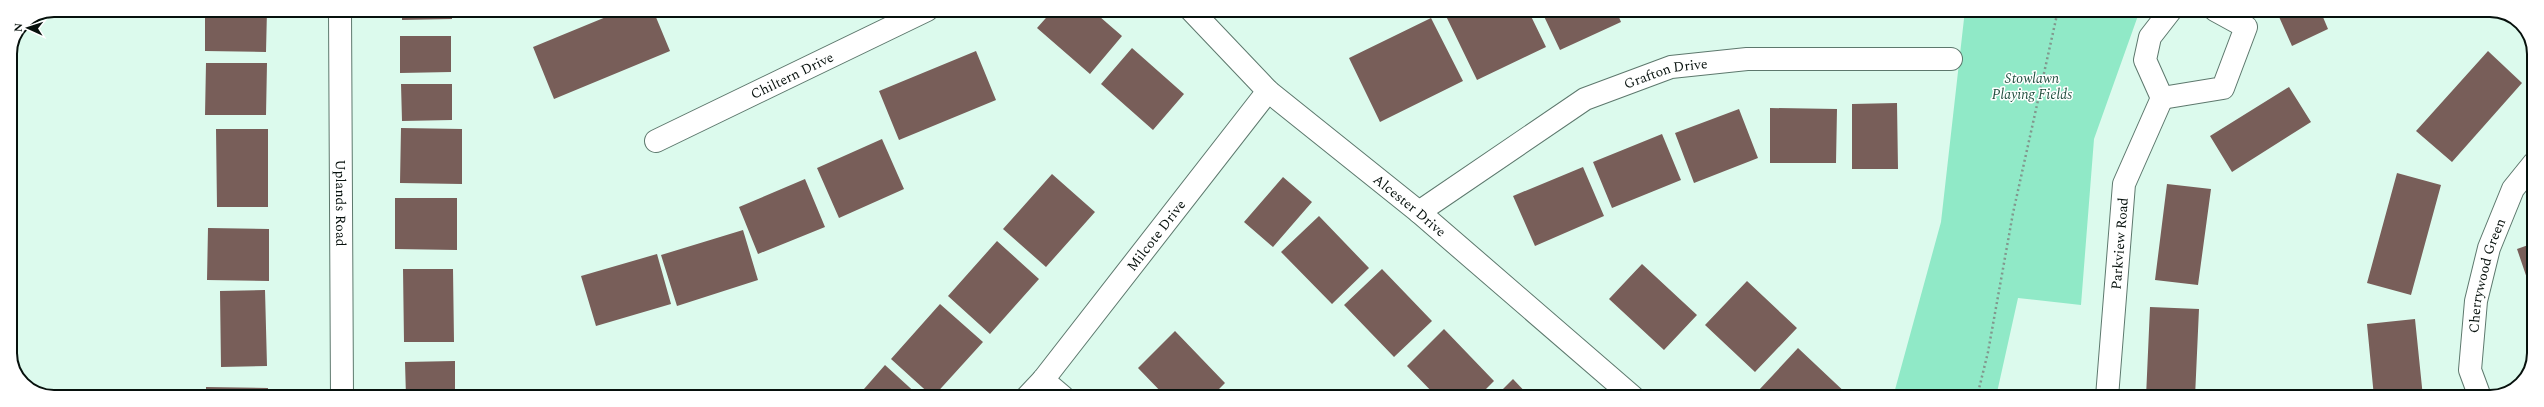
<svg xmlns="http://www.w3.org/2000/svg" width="2544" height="407" font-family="Spectral,serif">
<rect width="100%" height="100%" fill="#dcfaed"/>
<path fill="#90e9c7" d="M1965,10H2140L2094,139L2081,305L2018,298L1996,397H1893L1941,222Z"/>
<path fill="#785e59" d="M205,10H267L266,52L205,51Z
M402,10H452V19L402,20Z
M623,10H653L670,51L554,99L533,47Z
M1053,10H1092L1122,36L1090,74L1037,28Z
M1453,10H1528L1546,47L1477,80L1445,14Z
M1541,10H1616L1621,22L1560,50Z
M2276,10H2320L2328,29L2292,46Z
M1431,18L1463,81L1380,122L1349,58Z
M400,36H451V72L400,73Z
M1132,48L1184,94L1153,130L1101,84Z
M976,51L996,100L899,140L879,91Z
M2488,51L2522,83L2452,162L2416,131Z
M206,63H267L266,115H205Z
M401,84H452V120L402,121Z
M2289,87L2311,122L2232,172L2210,136Z
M1897,103L1898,169H1852V104Z
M1770,108L1837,109L1836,163H1770Z
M1739,109L1758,158L1694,183L1675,133Z
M401,128L462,129V184L400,183Z
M216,129H268V207H217Z
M1662,134L1681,180L1612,208L1593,162Z
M882,139L904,189L839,218L817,168Z
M1583,167L1604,216L1535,246L1513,196Z
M2397,173L2441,185L2411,295L2367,283Z
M1052,174L1095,212L1046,267L1003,229Z
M1283,177L1312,202L1273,247L1244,222Z
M805,179L825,227L758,254L739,207Z
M2167,184L2211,189L2198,285L2155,280Z
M395,198H457V250L395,249Z
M1319,216L1369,268L1332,304L1281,252Z
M208,228L269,229V281L207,280Z
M743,230L758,280L677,306L661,255Z
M997,241L1039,279L990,334L948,296Z
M2534,243V296H2533L2517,249Z
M657,254L671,304L596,326L581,276Z
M1642,264L1697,315L1664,350L1609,299Z
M403,269H453L454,342H404Z
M1382,269L1432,321L1394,357L1344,305Z
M1747,281L1797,328L1755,372L1705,325Z
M265,290L267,366L221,367L220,291Z
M940,304L983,342L933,397L891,359Z
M2150,307L2199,309L2195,397H2146Z
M2415,319L2423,397H2374L2367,324Z
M1444,329L1494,381L1478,397H1437L1407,366Z
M1175,331L1225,383L1211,397H1166L1138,368Z
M1798,348L1850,397H1766L1759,390Z
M455,361V397H406L405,362Z
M885,365L920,397H857Z
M1513,379L1530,397H1495Z
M206,387L268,388V397H206Z
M1229,390L1236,397H1222Z"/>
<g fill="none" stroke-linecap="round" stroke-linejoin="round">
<defs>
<g id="minor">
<path id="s1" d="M340,10L342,397"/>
<path id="s2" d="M1191,10L1268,91L1419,212L1633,397"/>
<path d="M2162,98L2223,88L2246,27L2215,10"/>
<path id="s3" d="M656,141L927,10"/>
<path id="s4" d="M1419,212L1585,99L1671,67L1747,59H1951"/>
<path d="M1043,380L1063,397"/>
<path id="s5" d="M1027,397L1043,380L1268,91"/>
<path id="s6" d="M2107,397L2124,184L2162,98L2145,60L2150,37L2171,10"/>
<path id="s7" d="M2480,397L2470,370L2476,301L2489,248L2513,189L2534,163"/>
</g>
</defs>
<use href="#minor" stroke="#5d786d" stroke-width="24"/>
<path stroke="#81978d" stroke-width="2.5" stroke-dasharray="2 3" stroke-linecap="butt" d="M1977,397L1988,352L2013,213L2058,10"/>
<use href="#minor" stroke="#fff" stroke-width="22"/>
</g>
<g text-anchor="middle" stroke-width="3" stroke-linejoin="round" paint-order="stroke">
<g font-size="14" fill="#07110d" stroke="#fff">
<text dy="5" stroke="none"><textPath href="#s4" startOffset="286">Grafton Drive</textPath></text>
<text dy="5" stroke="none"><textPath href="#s3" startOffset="151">Chiltern Drive</textPath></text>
<text dy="5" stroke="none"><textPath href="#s1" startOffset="193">Uplands Road</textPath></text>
<text dy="5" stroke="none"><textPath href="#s2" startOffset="294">Alcester Drive</textPath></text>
<text dy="5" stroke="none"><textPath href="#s5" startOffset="207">Milcote Drive</textPath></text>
<text dy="5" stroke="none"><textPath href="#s6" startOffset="154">Parkview Road</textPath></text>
<text dy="5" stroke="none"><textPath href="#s7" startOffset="125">Cherrywood Green</textPath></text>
</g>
<g font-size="14" font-style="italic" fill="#245141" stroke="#fff">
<text x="2032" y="83">Stowlawn<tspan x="2032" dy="16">Playing Fields</tspan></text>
</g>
</g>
<path d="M0 0H2544V407H0ZM54 17H2490A37 37 0 0 1 2527 54V353A37 37 0 0 1 2490 390H54A37 37 0 0 1 17 353V54A37 37 0 0 1 54 17Z" fill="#fff" fill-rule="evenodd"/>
<path fill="none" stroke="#07110d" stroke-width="2" d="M54 17H2490A37 37 0 0 1 2527 54V353A37 37 0 0 1 2490 390H54A37 37 0 0 1 17 353V54A37 37 0 0 1 54 17Z"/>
<g transform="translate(28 28) rotate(273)" stroke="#ffffff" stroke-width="3" paint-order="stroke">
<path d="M0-3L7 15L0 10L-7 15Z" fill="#07110d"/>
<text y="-6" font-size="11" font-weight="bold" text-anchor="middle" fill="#07110d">N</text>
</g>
</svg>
